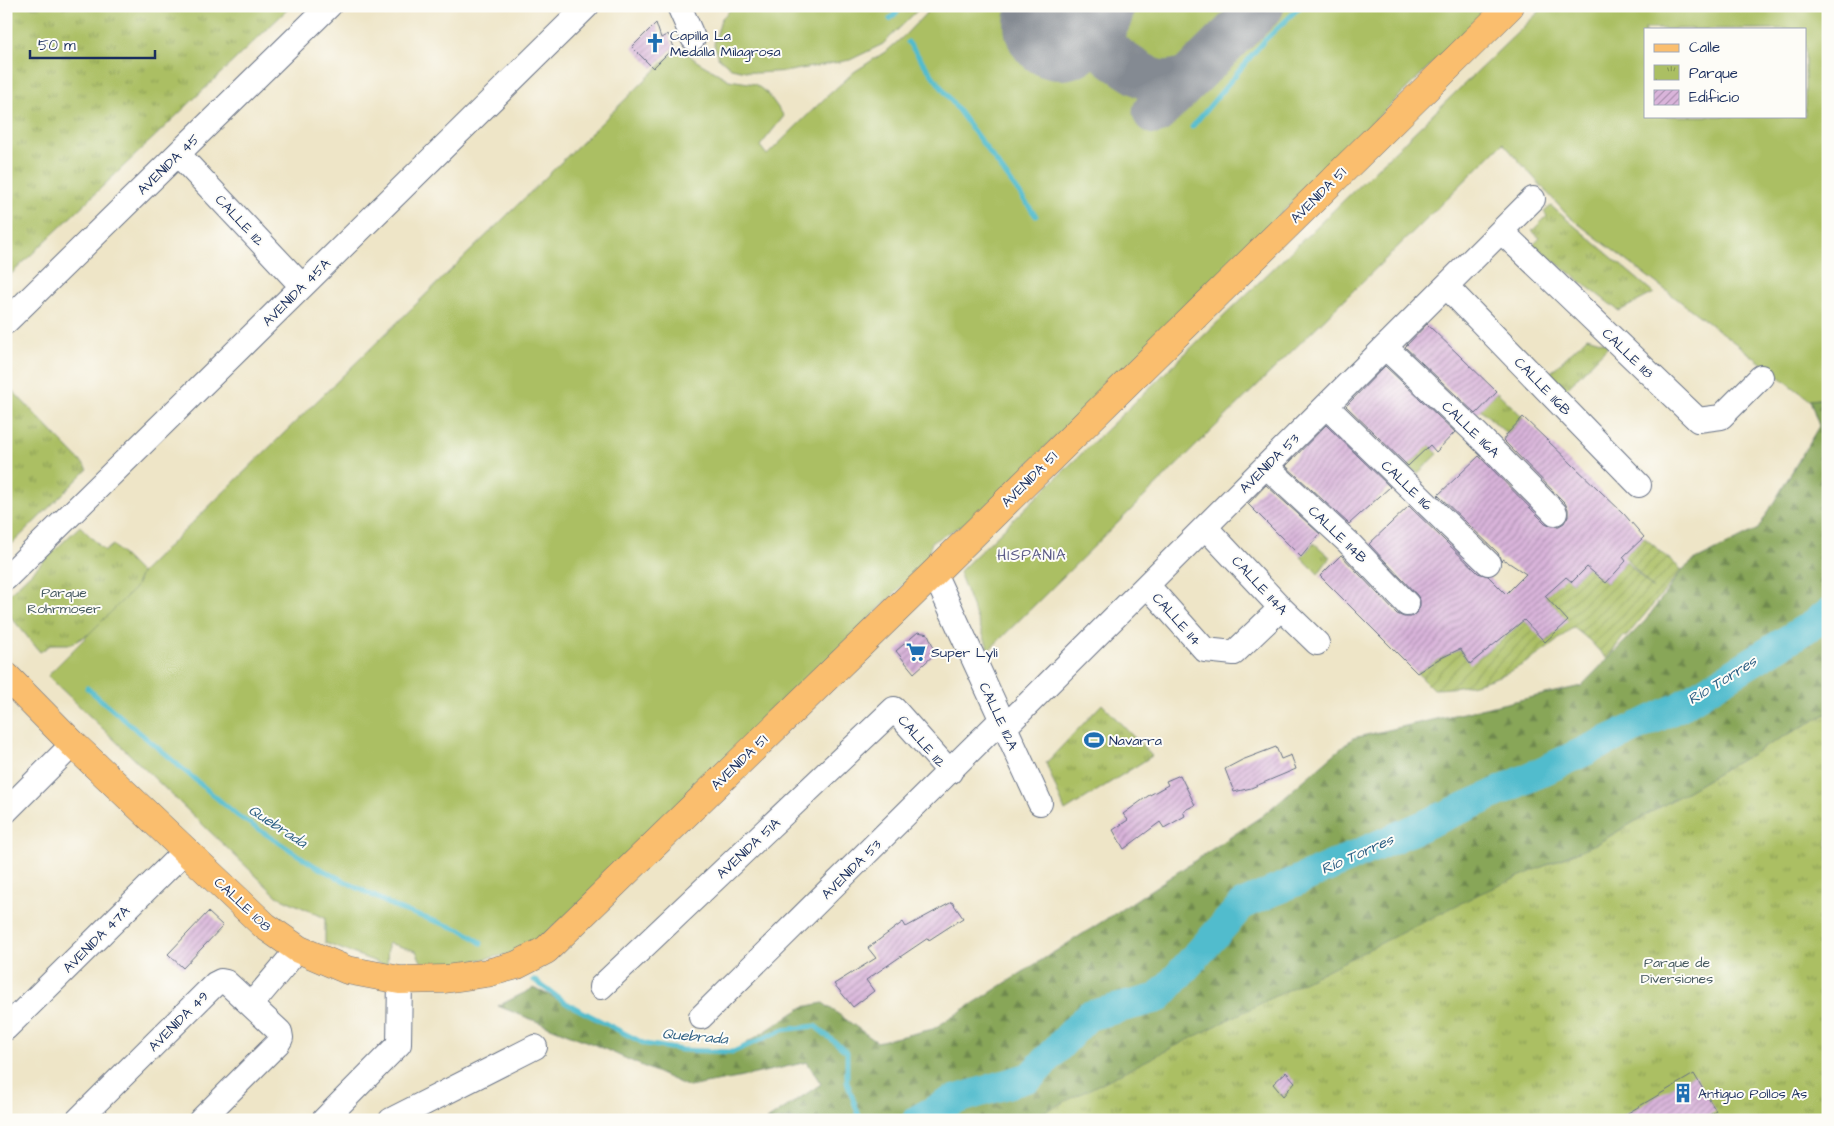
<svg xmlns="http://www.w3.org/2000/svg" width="1834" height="1126" font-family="'Architects Daughter',sans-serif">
<defs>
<pattern id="forest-firs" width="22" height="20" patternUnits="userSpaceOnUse" patternTransform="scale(1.25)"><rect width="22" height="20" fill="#88a659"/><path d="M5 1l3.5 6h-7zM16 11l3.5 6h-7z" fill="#6e884d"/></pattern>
<pattern id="park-tufts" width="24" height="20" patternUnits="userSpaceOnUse" patternTransform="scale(1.25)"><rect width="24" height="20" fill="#abbf63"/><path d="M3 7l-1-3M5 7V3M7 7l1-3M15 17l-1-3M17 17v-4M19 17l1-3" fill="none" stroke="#8a9c55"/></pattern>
<pattern id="garden-furrows" width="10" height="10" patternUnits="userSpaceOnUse" patternTransform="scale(1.25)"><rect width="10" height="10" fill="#abbf63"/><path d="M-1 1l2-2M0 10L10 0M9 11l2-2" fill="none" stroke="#8a9c55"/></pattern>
<pattern id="building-hatch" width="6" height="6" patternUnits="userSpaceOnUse" patternTransform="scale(1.25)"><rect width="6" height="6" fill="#d9b4da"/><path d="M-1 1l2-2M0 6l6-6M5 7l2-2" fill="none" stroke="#af93b4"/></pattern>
</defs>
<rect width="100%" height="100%" fill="#fdfcf7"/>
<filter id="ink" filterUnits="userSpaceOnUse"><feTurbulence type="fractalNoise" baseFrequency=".02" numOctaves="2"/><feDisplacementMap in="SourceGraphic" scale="10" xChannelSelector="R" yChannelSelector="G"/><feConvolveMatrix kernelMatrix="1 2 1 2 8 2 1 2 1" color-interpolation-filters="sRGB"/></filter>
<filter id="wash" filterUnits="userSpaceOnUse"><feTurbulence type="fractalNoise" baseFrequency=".0096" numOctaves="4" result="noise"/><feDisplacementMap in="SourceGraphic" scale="20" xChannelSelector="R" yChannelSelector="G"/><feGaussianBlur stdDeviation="1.12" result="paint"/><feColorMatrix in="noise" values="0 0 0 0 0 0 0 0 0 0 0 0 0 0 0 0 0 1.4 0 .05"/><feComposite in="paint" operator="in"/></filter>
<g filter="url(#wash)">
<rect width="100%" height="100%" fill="#eee5c7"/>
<path fill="#abbf63" stroke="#637760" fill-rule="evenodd" d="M734,6H922L883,44L850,60L790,71L756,73L731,68L718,57L714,44L721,19Z
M933,6H1031L1068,43L1153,93L1138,105L1158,126L1281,6H1490L981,511L961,526L932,542L925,563L585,902L521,952L425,970L416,951L388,943L387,966L325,943V918L277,896L48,676L53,670L135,588L141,573L679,47L698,62L729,80L755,84L768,94L784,116L760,146L767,155L823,100L854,72L888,50L904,36Z
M1125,6H1240L1188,57L1171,63H1153L1116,41L1108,34L1105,26Z
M1545,6H1828V398L1810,400L1568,216L1503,143L989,650L959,572ZM1645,29H1805V116H1645Z"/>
<path fill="url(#forest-firs)" stroke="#526a5c" d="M1828,398V713L1750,755L1598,843L1542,867L1179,1120H767L821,1084L807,1062L738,1078L689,1087L598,1046L498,1006L534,988L566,1003L645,1044L682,1050L733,1052L803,1007L823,1003L877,1042L933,1029L1122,909L1262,816L1353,738L1581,686L1646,620L1682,570L1692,562L1758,529L1819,426L1810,400Z"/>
<path fill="url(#park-tufts)" stroke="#637760" d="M6,6H291L6,279Z
M1551,206L1654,293L1619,311L1533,245L1540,238L1532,231L1547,216L1544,212Z
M1587,337L1610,344L1564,391L1549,380V374Z
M6,384L88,469L6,550Z
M1497,392L1523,417L1507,434L1480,409Z
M1425,440L1438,454L1418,473L1407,467L1421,453Z
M80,526L105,551L113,545L141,573L135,588L89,634L71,644H52L40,652L6,611V597Z
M1314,543L1330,557L1318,574L1301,557Z
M1102,704L1152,756L1065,811L1046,763Z
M1828,713V1120H1028L1479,894L1598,843L1750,755Z"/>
<path fill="url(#garden-furrows)" stroke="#637760" d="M1644,537L1682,570L1626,637L1624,636L1607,659L1589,640L1573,627C1531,665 1490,688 1433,689L1417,673L1437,660L1460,649L1470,663L1501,641L1524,620L1546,642L1567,621L1545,596L1566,577L1572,582L1587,567L1606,583L1626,561L1653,589L1624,556Z"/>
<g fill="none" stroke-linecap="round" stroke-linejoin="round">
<path stroke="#51bccd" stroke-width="5" d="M890,19L903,6
M908,42L1036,216
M1192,127L1264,41L1301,6
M87,688L238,816L315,866L399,909L464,931L481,943
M534,980L566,1003L645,1044L682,1050L733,1052L782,1030L815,1026L847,1052V1082L859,1116V1120"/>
<path stroke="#51bccd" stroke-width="30" d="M917,1120L951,1101L1030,1077L1088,1016L1158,998L1242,905L1481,800L1679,707L1815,623L1828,613"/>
<path stroke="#848a92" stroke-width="45" d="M1091,6C1088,16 1089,27 1094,37C1102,51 1142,78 1158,82C1169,84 1178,81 1189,78
M1155,112L1262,6"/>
<path stroke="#848a92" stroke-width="112" d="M1060,24L1078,6"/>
</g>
<g id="blocks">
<path fill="url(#building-hatch)" d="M656,23L661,38L668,34L674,47L653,68L632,47Z
M1427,324L1497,392L1476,414L1405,347Z
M1385,366L1455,432L1436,452L1430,445L1408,466L1346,406Z
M1523,417L1624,514L1644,537L1623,557L1626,561L1606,583L1587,567L1572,582L1566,577L1545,596L1568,621L1545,642L1524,620L1470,664L1460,649L1437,660L1417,673L1320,576L1341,555L1397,614L1404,617H1411L1416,614L1420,607V600L1417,595L1369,544L1409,506L1478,573L1488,576L1506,594L1526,574L1503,559L1501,561L1498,553L1438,495L1479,456L1545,523L1552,526H1559L1564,523L1568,516V509L1565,503L1503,440L1507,434Z
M1326,425L1390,487L1349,524L1286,466Z
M1266,485L1320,534L1301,557L1248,504Z
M918,632L928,634L936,653L914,673L896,651Z
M1276,747L1281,759L1291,755L1296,769L1251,788L1234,792L1225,769L1242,760Z
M1180,775L1195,805L1183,811L1185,816L1164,828L1160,822L1124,849L1113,830L1128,820L1123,814L1148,796L1168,785L1166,781Z
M952,902L963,918L929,940L928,938L866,980L874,991L853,1007L834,984L876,958L868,948L903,922L906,927Z
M208,912L223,926L183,968L168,954Z
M1286,1072L1295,1082L1283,1096L1273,1084Z
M1694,1074L1716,1111L1702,1120H1616Z"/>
</g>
</g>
<g filter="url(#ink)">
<use href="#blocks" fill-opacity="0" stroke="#656f83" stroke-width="1"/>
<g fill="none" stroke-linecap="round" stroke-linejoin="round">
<defs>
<path id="minor" d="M679,6L693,38
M178,154L302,286
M1501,231L1698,420L1721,417L1761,377
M1446,286L1639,485
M6,322L329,6
M1385,347L1476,433L1555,513
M1326,406L1488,563
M1266,466L1348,542L1407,604
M1205,527L1281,608L1317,643
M934,573L1040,803
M6,578L587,6
M1147,585L1205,650L1234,653L1281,608
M1005,727L1533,199
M6,811L73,744
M601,987L894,709L950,772
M701,1017L1001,720
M6,1028L186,850
M78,1120L215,984L221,981L226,982L251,1005L298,949
M201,1120L278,1043L281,1038L280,1032L251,1005
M324,1120L399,1044L400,980
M391,1120L535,1047"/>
<path id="major" d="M6,676L73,744L265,926L298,949L347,970L400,980L445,979L487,973L517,965L546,950L934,573L1510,6"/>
</defs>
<use href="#minor" stroke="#656f83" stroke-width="26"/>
<use href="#major" stroke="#656f83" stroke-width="29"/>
<use href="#minor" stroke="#fff" stroke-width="24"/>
<use href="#major" stroke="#fabe6e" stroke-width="28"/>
</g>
</g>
<defs>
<symbol id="church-bare" viewBox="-9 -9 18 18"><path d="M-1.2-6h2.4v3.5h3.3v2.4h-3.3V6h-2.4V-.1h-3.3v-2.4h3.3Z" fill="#1f6fb2" stroke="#fdfcf7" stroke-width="2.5" paint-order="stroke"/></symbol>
<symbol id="supermarket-bare" viewBox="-9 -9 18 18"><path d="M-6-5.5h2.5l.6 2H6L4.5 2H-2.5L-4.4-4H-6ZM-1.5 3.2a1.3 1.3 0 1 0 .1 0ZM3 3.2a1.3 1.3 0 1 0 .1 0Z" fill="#1f6fb2" stroke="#fdfcf7" stroke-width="2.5" paint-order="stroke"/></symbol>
<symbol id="stadium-bare" viewBox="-9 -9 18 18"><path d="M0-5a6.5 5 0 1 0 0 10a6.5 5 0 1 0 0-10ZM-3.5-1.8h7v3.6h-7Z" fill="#1f6fb2" stroke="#fdfcf7" stroke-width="2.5" paint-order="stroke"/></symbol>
<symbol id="building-bare" viewBox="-9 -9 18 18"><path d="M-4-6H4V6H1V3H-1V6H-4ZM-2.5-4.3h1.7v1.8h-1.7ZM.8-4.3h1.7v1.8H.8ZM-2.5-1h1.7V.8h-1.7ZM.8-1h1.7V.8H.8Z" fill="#1f6fb2" stroke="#fdfcf7" stroke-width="2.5" paint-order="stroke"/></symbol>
</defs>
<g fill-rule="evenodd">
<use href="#church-bare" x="641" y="29" width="28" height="28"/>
<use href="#supermarket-bare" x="902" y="638" width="28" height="28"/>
<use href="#stadium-bare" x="1080" y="726" width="28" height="28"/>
<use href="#building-bare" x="1669" y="1079" width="28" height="28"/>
</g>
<g text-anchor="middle" stroke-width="4" stroke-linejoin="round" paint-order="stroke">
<g font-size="14" fill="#1b2f5e" stroke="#fdfcf7" text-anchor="start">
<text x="670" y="40">Capilla La<tspan x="670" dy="16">Medalla Milagrosa</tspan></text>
<text x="931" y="657">Super Lyli</text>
<text x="1109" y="745">Navarra</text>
<text x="1698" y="1098">Antiguo Pollos As</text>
</g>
<g font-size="14" fill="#1b2f5e" stroke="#fdfcf7">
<text transform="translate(168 164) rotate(-44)" y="5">AVENIDA 45</text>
<text transform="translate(1318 195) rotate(-45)" y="5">AVENIDA 51</text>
<text transform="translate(240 220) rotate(47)" y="5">CALLE 112</text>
<text transform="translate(296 292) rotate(-45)" y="5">AVENIDA 45A</text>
<text transform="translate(1628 353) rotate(44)" y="5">CALLE 118</text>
<text transform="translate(1543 386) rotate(46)" y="5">CALLE 116B</text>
<text transform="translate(1471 429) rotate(44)" y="5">CALLE 116A</text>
<text transform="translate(1269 463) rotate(-45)" y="5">AVENIDA 53</text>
<text transform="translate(1029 479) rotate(-45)" y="5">AVENIDA 51</text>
<text transform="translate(1407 485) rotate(44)" y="5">CALLE 116</text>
<text transform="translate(1338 534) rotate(44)" y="5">CALLE 114B</text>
<text transform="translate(1260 585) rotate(47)" y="5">CALLE 114A</text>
<text transform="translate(1177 619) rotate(48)" y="5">CALLE 114</text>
<text transform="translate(999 716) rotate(65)" y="5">CALLE 112A</text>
<text transform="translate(922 741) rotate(49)" y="5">CALLE 112</text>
<text transform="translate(739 762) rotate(-44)" y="5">AVENIDA 51</text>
<text transform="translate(748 848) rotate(-43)" y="5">AVENIDA 51A</text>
<text transform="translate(851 869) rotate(-45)" y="5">AVENIDA 53</text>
<text transform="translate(243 904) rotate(43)" y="5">CALLE 108</text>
<text transform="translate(96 939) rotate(-45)" y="5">AVENIDA 47A</text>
<text transform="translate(178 1021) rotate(-45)" y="5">AVENIDA 49</text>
</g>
<g font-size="14" fill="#465a60" stroke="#fdfcf7">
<text x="64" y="597">Parque<tspan x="64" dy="16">Rohrmoser</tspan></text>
<text x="1677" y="967">Parque de<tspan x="1677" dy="16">Diversiones</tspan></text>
</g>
<g font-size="15" letter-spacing="1" fill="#5e5e89" stroke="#fdfcf7">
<text x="1032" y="560">HISPANIA</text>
</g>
<g font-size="15" font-style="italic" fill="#2e6085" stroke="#fdfcf7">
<text transform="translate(1722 680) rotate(-32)" y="5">Río Torres</text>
<text transform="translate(278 826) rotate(33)" y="5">Quebrada</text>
<text transform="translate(1357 854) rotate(-24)" y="5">Río Torres</text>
<text transform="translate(695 1036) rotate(5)" y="5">Quebrada</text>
</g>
</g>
<rect width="1834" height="1126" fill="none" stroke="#fdfcf7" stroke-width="25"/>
<rect x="1644" y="28" width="162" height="90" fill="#fdfcf7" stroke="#a3aaba"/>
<rect x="1654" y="44" width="25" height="8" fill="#fabe6e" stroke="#a3aaba"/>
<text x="1689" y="52" font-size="15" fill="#1b2f5e">Calle</text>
<rect x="1654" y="65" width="25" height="15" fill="url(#park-tufts)" stroke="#a3aaba"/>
<text x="1689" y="78" font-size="15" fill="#1b2f5e">Parque</text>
<rect x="1654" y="90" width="25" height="15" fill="url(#building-hatch)" stroke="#a3aaba"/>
<text x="1689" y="102" font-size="15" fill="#1b2f5e">Edificio</text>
<path d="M30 50v8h125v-8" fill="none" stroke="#1b2f5e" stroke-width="2.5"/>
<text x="38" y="50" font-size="15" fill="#1b2f5e" stroke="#fdfcf7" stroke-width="4" paint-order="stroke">50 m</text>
</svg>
